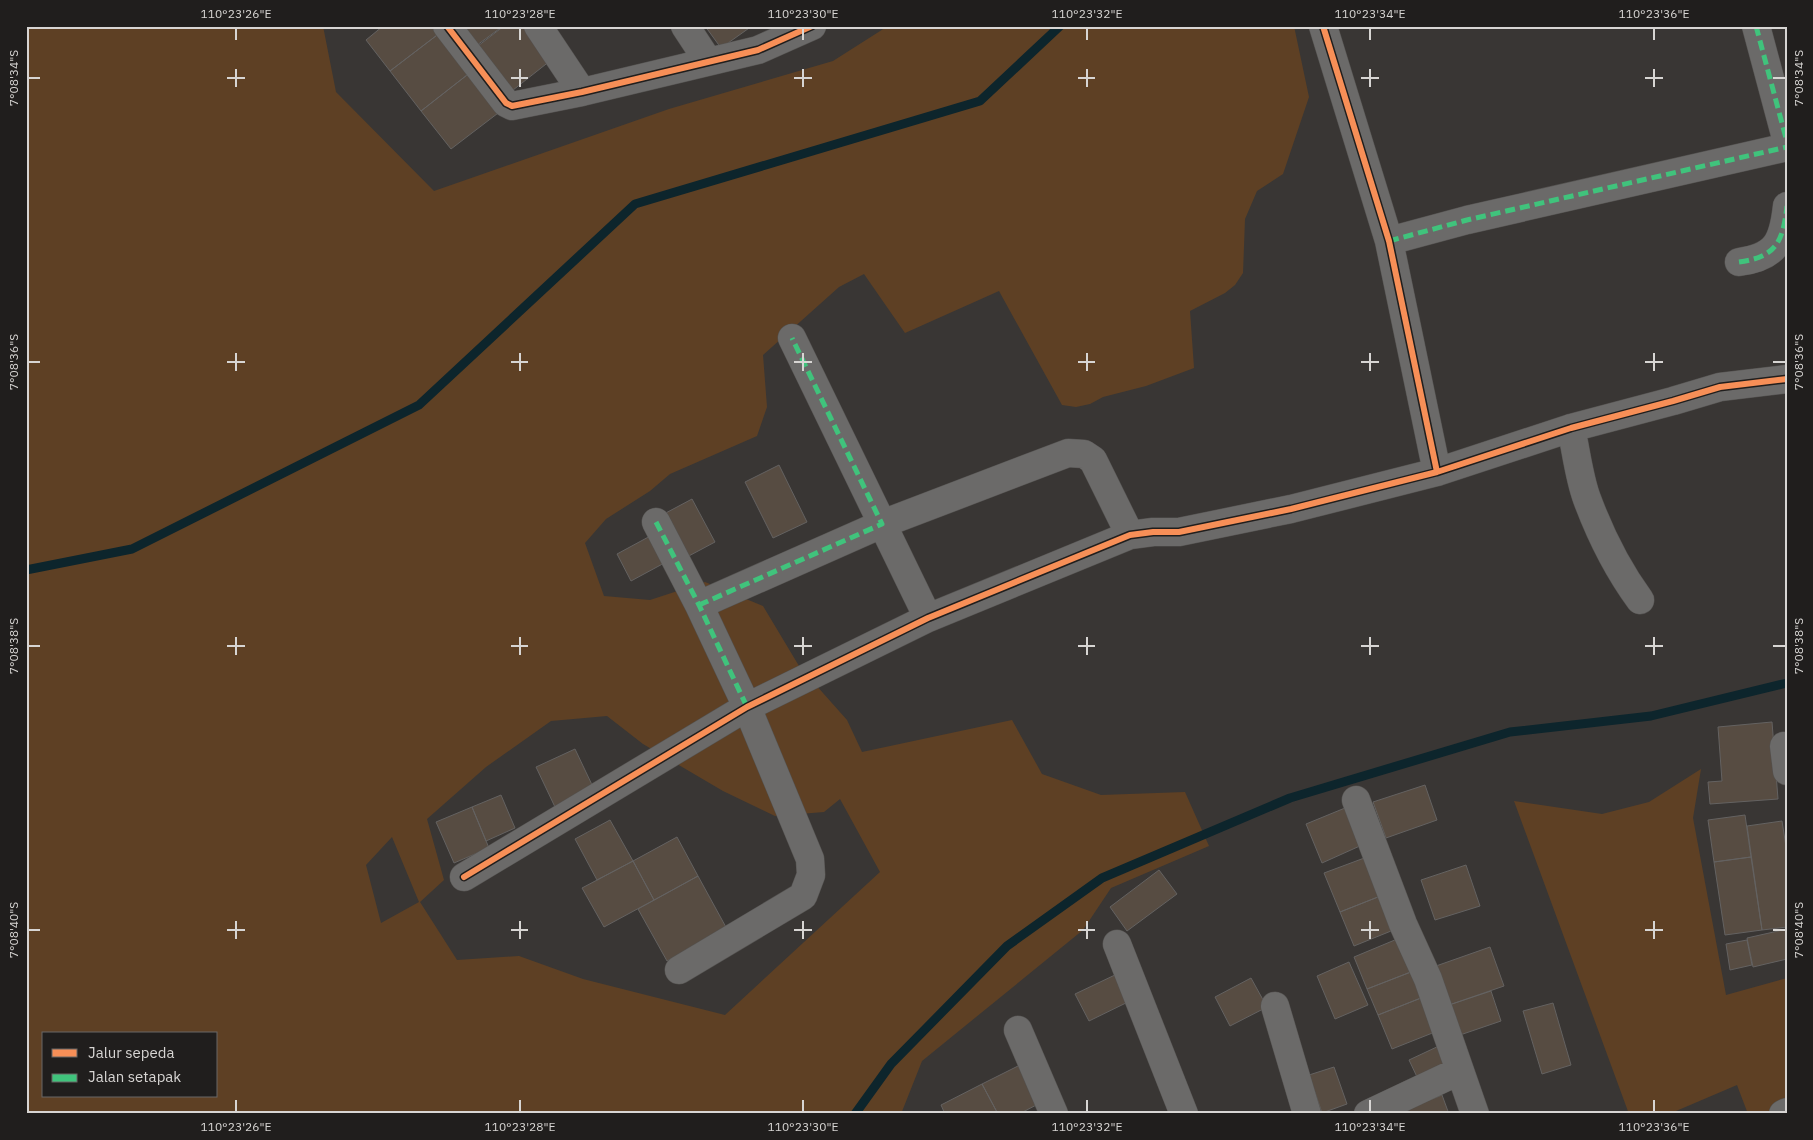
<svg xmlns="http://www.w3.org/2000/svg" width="1813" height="1140" font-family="'IBM Plex Sans',sans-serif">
<rect width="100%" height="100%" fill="#393634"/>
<path fill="#5e4024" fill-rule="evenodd" d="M26,26H323L336,92L434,191L669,109L833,61L888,26H1294L1309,97L1283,174L1257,191L1245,219L1243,273L1235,285L1225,293L1190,311L1194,368L1146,386L1103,397L1090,404L1076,407L1062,405L999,291L905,333L864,274L839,287L763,355L767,407L757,436L670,474L650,491L606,519L585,543L604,596L650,600L705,582L763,606L799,666L847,720L862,752L1012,720L1042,774L1101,795L1185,792L1209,846L1111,888L1083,930L922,1061L901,1114H26ZM607,716L643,744L723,791L775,816L824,812L840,799L880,872L725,1015L583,979L519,956L457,960L420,902L444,880L427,819L486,767L551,721ZM392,837L419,902L381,923L366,865ZM44,1034H216V1096H44Z
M1701,769L1693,818L1726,995L1787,978V1114H1748L1737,1085L1669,1114H1629L1514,801L1602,814L1649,802Z"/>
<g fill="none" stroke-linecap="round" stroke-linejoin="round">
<path stroke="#0d252c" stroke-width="9" d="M26,570L132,549L419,405L635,204L980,101L1060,26
M855,1114L891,1064L1007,946L1102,878L1290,798L1510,732L1651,716L1787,683"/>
</g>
<path fill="#574c42" stroke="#646261" d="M383,26H443L445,29L390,71L366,40Z
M456,26H503L473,48Z
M504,26H531L555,57L508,94L474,49Z
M705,26H752L721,48Z
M445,29L476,68L421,111L390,71Z
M476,68L506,107L451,149L421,111Z
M779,465L807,522L773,538L745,482Z
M692,499L715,542L685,558L662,515Z
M654,534L668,561L631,581L617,554Z
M1772,722L1778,799L1710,804L1708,782L1722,781L1718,727Z
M575,749L594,789L555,807L536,767Z
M1425,785L1437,820L1386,838L1373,802Z
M501,795L515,828L486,841L472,807Z
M472,807L489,848L454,863L436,822Z
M1345,808L1362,845L1322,863L1306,824Z
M1745,815L1751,857L1714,862L1708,820Z
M610,820L633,861L597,880L575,839Z
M1782,821L1787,853V927L1762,930L1747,826Z
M677,837L698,876L654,900L633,861Z
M1367,857L1383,895L1340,912L1324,873Z
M1751,857L1762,930L1725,935L1714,862Z
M633,861L654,900L604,927L582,888Z
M1466,865L1480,906L1435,920L1421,880Z
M1159,870L1177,894L1127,931L1110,907Z
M698,876L727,929L667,961L638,909Z
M1383,895L1396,929L1354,946L1340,912Z
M1787,929V959L1753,967L1747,938Z
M1402,937L1416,970L1367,989L1354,957Z
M1747,940L1752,965L1730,970L1726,944Z
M1490,947L1504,986L1449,1005L1436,966Z
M1349,962L1368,1005L1335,1019L1317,976Z
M1416,970L1426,996L1378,1015L1367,989Z
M1117,974L1130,1001L1089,1021L1075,994Z
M1251,978L1267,1007L1230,1026L1215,997Z
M1491,991L1501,1021L1460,1035L1449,1005Z
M1426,996L1440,1030L1392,1049L1378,1015Z
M1553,1003L1571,1065L1542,1074L1523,1011Z
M1441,1045L1450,1065L1418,1079L1409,1060Z
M1024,1063L1044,1101L1019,1114H998L982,1084Z
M1334,1067L1347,1104L1322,1113L1309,1075Z
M982,1084L998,1114H945L941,1105Z
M1442,1095L1449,1114H1395Z"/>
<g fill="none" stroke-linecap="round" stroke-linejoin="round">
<defs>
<path id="minor" d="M447,26L506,103L512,106L582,92L758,50L812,26
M538,26L582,92
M685,26L708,61
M1323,26L1389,241L1437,472
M1756,26L1787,142
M1389,241L1467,220L1787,147
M1739,262C1776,257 1783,242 1787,206
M792,338L928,618
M1571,428C1576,450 1579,478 1587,499C1600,534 1618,570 1640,600
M656,522L699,605L747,707L810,859L811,875L803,896L679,970
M699,605L882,524L1068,453L1084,454L1093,460L1130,535
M1784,746L1787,771
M1356,800L1403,924L1428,979L1475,1114
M464,877L747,707L928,618L1130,535L1153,532H1179L1291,509L1437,472L1571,428L1673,401L1720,387L1787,379
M1117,944L1184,1114
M1275,1006L1307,1114
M1018,1030L1054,1114
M1368,1114L1459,1071
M1783,1114L1787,1112"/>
</defs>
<use href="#minor" stroke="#545250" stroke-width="29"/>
<use href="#minor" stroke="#6b6a69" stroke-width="28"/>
<path stroke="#40c37c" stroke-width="5" stroke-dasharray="10 5" stroke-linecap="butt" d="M1756,26L1787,142
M1389,241L1467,220L1787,147
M1739,262C1776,257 1783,242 1787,206
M656,522L699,605L747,707
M699,605L882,524L792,338"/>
<defs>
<path id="cycleway" d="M447,26L506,103L512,106L582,92L758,50L812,26
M1323,26L1389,241L1437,472
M464,877L747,707L928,618L1130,535L1153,532H1179L1291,509L1437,472L1571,428L1673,401L1720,387L1787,379"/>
</defs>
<use href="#cycleway" stroke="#201e1d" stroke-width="9"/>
<use href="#cycleway" stroke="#f78f57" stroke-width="6"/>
</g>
<path fill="none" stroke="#d7d5d3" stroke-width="2" d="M236,28V40M520,28V40M803,28V40M1087,28V40M1370,28V40M1654,28V40M236,69V87M520,69V87M803,69V87M1087,69V87M1370,69V87M1654,69V87M28,78H40M227,78H245M511,78H528M794,78H812M1078,78H1095M1361,78H1379M1645,78H1663M1773,78H1786M236,353V371M520,353V371M803,353V371M1087,353V371M1370,353V371M1654,353V371M28,362H40M227,362H245M511,362H528M794,362H812M1078,362H1095M1361,362H1379M1645,362H1663M1773,362H1786M236,637V655M520,637V655M803,637V655M1087,637V655M1370,637V655M1654,637V655M28,646H40M227,646H245M511,646H528M794,646H812M1078,646H1095M1361,646H1379M1645,646H1663M1773,646H1786M236,921V939M520,921V939M803,921V939M1087,921V939M1370,921V939M1654,921V939M28,930H40M227,930H245M511,930H528M794,930H812M1078,930H1095M1361,930H1379M1645,930H1663M1773,930H1786M236,1100V1112M520,1100V1112M803,1100V1112M1087,1100V1112M1370,1100V1112M1654,1100V1112"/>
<rect width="1813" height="1140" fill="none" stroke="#201e1d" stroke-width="55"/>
<rect x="42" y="1032" width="175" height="65" fill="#201e1d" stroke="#696766"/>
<rect x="52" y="1049" width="25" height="8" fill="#f78f57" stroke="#696766"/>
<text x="88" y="1058" font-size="15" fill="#d7d5d3">Jalur sepeda</text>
<rect x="52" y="1074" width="25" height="8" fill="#40c37c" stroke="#696766"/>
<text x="88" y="1082" font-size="15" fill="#d7d5d3">Jalan setapak</text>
<rect x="28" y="28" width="1758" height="1084" fill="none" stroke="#d7d5d3" stroke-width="2"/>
<g font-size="12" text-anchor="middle" fill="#d7d5d3">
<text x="236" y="18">110°23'26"E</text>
<text x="520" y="18">110°23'28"E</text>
<text x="803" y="18">110°23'30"E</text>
<text x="1087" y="18">110°23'32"E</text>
<text x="1370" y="18">110°23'34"E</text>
<text x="1654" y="18">110°23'36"E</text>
<text transform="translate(14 78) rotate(-90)" y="4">7°08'34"S</text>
<text transform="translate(1799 78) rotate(-90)" y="4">7°08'34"S</text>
<text transform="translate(14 362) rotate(-90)" y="4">7°08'36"S</text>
<text transform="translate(1799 362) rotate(-90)" y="4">7°08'36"S</text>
<text transform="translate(14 646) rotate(-90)" y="4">7°08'38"S</text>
<text transform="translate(1799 646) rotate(-90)" y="4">7°08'38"S</text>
<text transform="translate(14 930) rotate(-90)" y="4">7°08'40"S</text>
<text transform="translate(1799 930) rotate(-90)" y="4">7°08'40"S</text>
<text x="236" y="1131">110°23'26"E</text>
<text x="520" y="1131">110°23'28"E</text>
<text x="803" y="1131">110°23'30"E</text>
<text x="1087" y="1131">110°23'32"E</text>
<text x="1370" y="1131">110°23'34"E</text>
<text x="1654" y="1131">110°23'36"E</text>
</g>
</svg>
